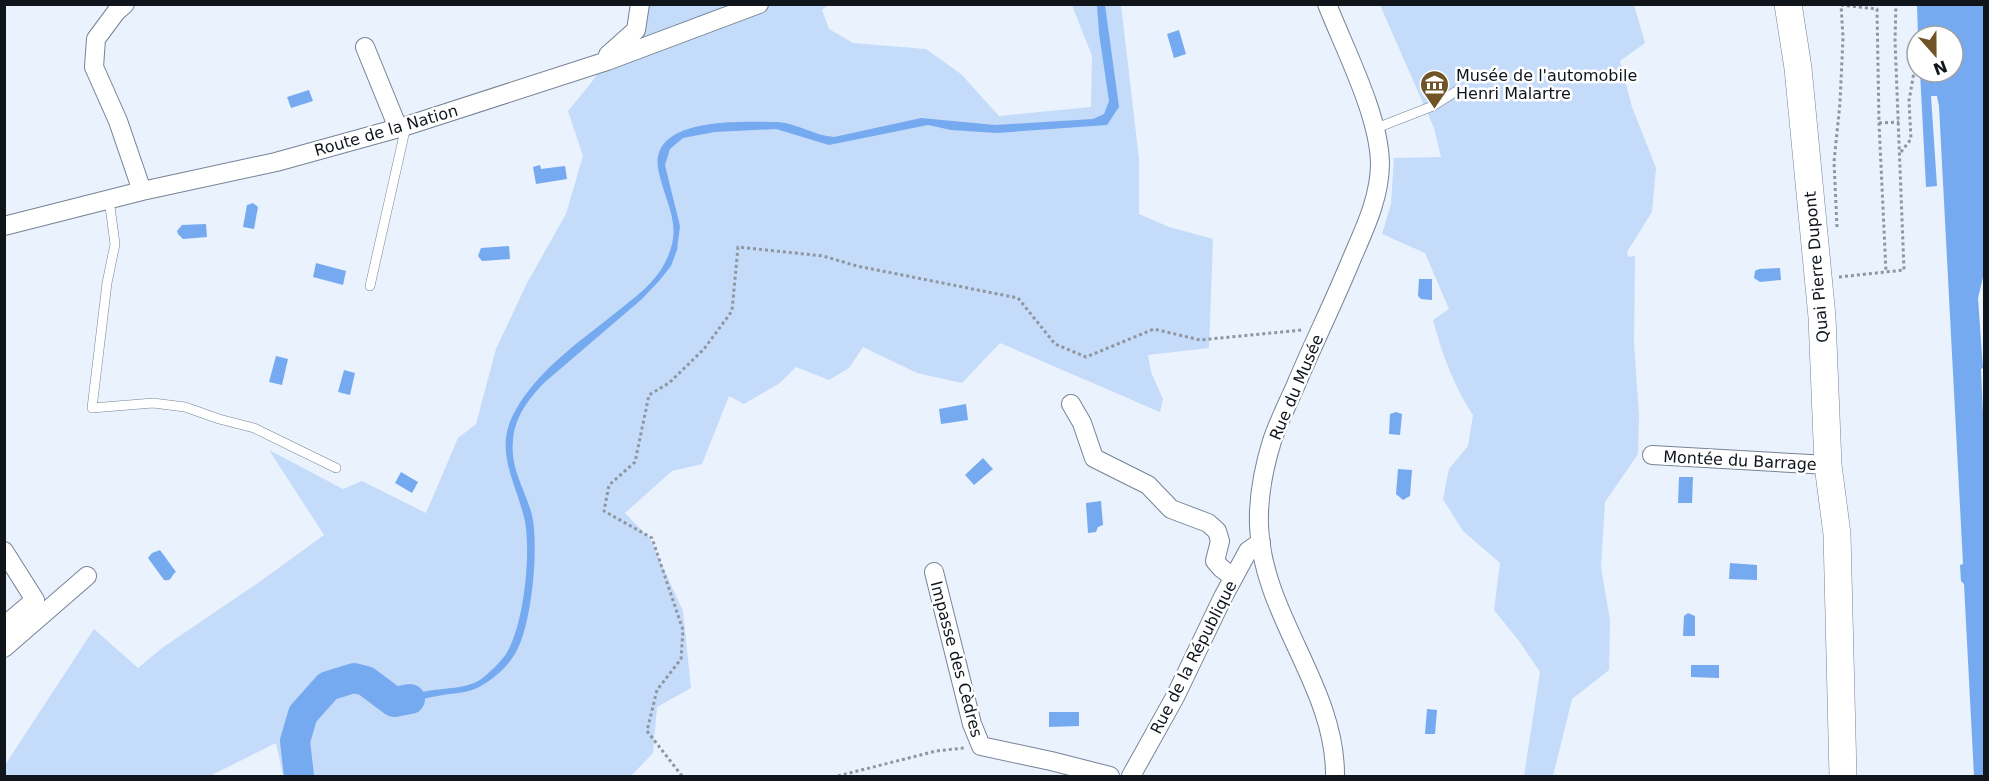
<svg xmlns="http://www.w3.org/2000/svg" width="1989" height="781" font-family="'DejaVu Sans',sans-serif">
<rect width="100%" height="100%" fill="#e9f2fd"/>
<path fill="#c5dbfa" d="M639,5H828L822,10L829,29L853,43L926,49L961,74L999,116L1091,107L1092,56L1072,5H1121L1139,159V214L1169,227L1213,239L1209,348L1148,355L1151,372L1163,399L1160,412L1000,343L962,383L917,373L863,347L849,368L829,380L796,367L780,383L744,404L729,396L702,464L672,471L625,513L650,539L683,611L691,688L657,707L653,753L631,776H283L276,743L210,776H5V765L94,629L138,668L162,648L258,583L324,535L269,450L343,489L362,481L426,513L458,438L476,424L496,349L527,283L566,214L583,156L568,111L591,83L639,13Z
M1380,5H1634L1645,43L1620,61L1632,107L1656,168L1652,212L1627,252L1628,257L1635,256L1634,344L1639,415L1638,454L1605,502L1601,567L1610,620L1609,670L1572,699L1553,776H1524L1540,672L1519,641L1494,610L1500,563L1463,531L1443,499L1449,469L1468,446L1473,415C1453,384 1443,356 1433,320L1449,309L1425,253L1382,234L1391,204L1394,158L1441,157L1434,128Z"/>
<path fill="#75aaf0" d="M1097,5H1105L1119,107L1107,125L997,133L951,130L928,125L829,145L776,129L715,132L683,138L670,149L665,165L680,226L677,250L671,266L659,281L642,299L545,382C529,398 514,418 513,441C510,469 525,489 532,515C539,546 532,622 517,650C509,666 495,678 479,687C468,693 455,693 443,695C427,698 410,701 394,705L388,704L366,681L348,679L337,685L302,720L298,744L301,776H294C292,760 290,737 295,721C299,709 334,679 346,674C352,672 358,672 364,673C380,677 384,695 396,698C406,697 417,693 427,691C444,688 465,689 480,680C489,673 499,664 506,654C524,626 532,550 524,517C515,481 494,450 514,413C538,368 585,338 624,306C637,296 653,283 662,268C685,229 668,211 659,173C645,115 744,122 778,122C797,123 815,136 834,137L921,118L995,125L1093,119L1104,114L1109,101L1099,33Z
M1917,5H1984V273L1978,298L1983,368L1981,369L1984,435V776H1974L1964,584L1961,581L1960,565L1963,564L1939,106L1937,96H1931L1937,186L1926,187L1920,72H1953V36H1918Z
M1179,30L1186,54L1174,58L1167,34Z
M309,90L313,101L291,108L287,97Z
M540,165L541,169L565,166L567,179L536,184L533,167Z
M253,203L258,207L254,229L243,227L247,205Z
M206,224L207,237L183,239L178,234L177,231L182,225Z
M509,246L510,259L482,261L478,256L481,248Z
M316,263L346,271L343,285L313,277Z
M1780,268L1781,280L1760,282L1754,278L1755,271L1759,269Z
M1419,279H1432V300L1421,299L1418,296Z
M276,356L288,359L282,385L269,382Z
M344,370L355,373L350,395L338,392Z
M966,404L968,420L941,424L939,409Z
M1396,412L1402,414L1400,435L1389,434L1390,414Z
M983,458L993,469L974,485L965,475Z
M1398,469L1412,470L1410,496L1403,500L1396,494Z
M401,472L418,482L412,493L395,483Z
M1679,477H1693L1692,503H1678Z
M1101,501L1103,525L1098,527L1096,532L1088,533L1086,503Z
M160,550L176,572C171,575 172,582 164,580L148,558L152,553Z
M1730,563L1757,565V580L1729,579Z
M1688,613L1695,616V636H1683L1684,616Z
M1691,665H1719V678L1691,677Z
M1427,709L1437,710L1435,734H1425Z
M1049,712H1079V726L1049,727Z"/>
<g fill="none" stroke-linecap="round" stroke-linejoin="round">
<path stroke="#75aaf0" stroke-width="30" d="M299,776L295,741L303,714L328,686L354,678L366,681L394,702L410,699"/>
<defs>
<path id="service" d="M1374,129L1433,106L1458,90
M109,199L115,244L107,283L92,408L153,403L185,407L219,419L254,428L336,468
M370,286L406,126"/>
<path id="minor" d="M125,4L116,12L96,39L94,67L118,121L142,191
M1327,4C1345,50 1379,115 1380,163C1380,197 1365,228 1352,258C1334,302 1313,344 1295,387C1287,405 1278,423 1272,441C1264,467 1258,499 1259,526C1262,615 1336,687 1335,776
M365,47L398,128
M607,59L608,55L636,30L640,4
M4,226L142,191L276,162L406,126L607,61L759,4
M1071,404L1082,423L1094,458L1148,485L1171,509L1208,523L1217,531L1220,541L1215,561L1221,568L1233,577
M1652,455L1828,465
M4,551L35,600L4,626
M934,572L972,724L981,746L1051,761L1110,776
M4,648L87,576
M1131,776L1175,697L1223,597L1248,551L1261,542"/>
<path id="primary" d="M1788,4L1798,68L1822,317L1828,465L1837,534L1843,776"/>
</defs>
<use href="#service" stroke="#768395" stroke-width="10"/>
<use href="#minor" stroke="#768395" stroke-width="20"/>
<use href="#primary" stroke="#768395" stroke-width="28"/>
<path stroke="#8f96a0" stroke-width="3" stroke-dasharray="3 3" stroke-linecap="butt" d="M1841,5L1877,9L1879,123L1886,272
M1879,123L1899,122
M1901,152L1911,139L1909,101L1915,66
M1837,227L1834,162L1840,103L1843,38L1841,4
M1839,277L1904,270L1895,40L1896,4
M682,776L647,731L657,690L681,659L683,630L652,538L604,511L609,485L635,462L649,395L669,383L704,349L732,311L738,247L823,256L857,266L1018,298L1055,344L1086,357L1154,329L1200,340L1302,330
M838,776L936,751L964,748"/>
<use href="#service" stroke="#fff" stroke-width="9"/>
<use href="#minor" stroke="#fff" stroke-width="18"/>
<use href="#primary" stroke="#fff" stroke-width="27"/>
</g>
<defs>
<symbol id="museum-pin" viewBox="-11 -11 22 30"><path d="M0 17L-7.5 6A9.5 9.5 0 1 1 7.5 6Z" fill="#705326" stroke="#fff"/><path d="M0-6L6-3V-2H-6V-3ZM-5-1h2V3h-2ZM-1-1h2V3h-2ZM3-1h2V3H3ZM-6 4H6V6H-6Z" fill="#fff"/></symbol>
</defs>
<g fill-rule="evenodd">
<use href="#museum-pin" x="1418" y="68" width="33" height="45"/>
</g>
<g text-anchor="middle" stroke-width="5" stroke-linejoin="round" paint-order="stroke">
<g font-size="16" fill="#10151c" stroke="#fff" text-anchor="start">
<text x="1456" y="81">Musée de l'automobile<tspan x="1456" dy="18">Henri Malartre</tspan></text>
</g>
<g font-size="16" fill="#10151c" stroke="#fff">
<text transform="translate(386 130) rotate(-16)" y="6">Route de la Nation</text>
<text transform="translate(1816 267) rotate(-95)" y="6">Quai Pierre Dupont</text>
<text transform="translate(1296 387) rotate(-67)" y="6">Rue du Musée</text>
<text transform="translate(1740 460) rotate(3)" y="6">Montée du Barrage</text>
<text transform="translate(1193 657) rotate(-63)" y="6">Rue de la République</text>
<text transform="translate(957 659) rotate(75)" y="6">Impasse des Cèdres</text>
</g>
</g>
<rect width="1989" height="781" fill="none" stroke="#10151c" stroke-width="12"/>
<g transform="translate(1935 54) rotate(159)"><circle r="28" fill="#ffffff" stroke="#9fa1a4" stroke-width="1.5"/>
<path d="M0-4.5L10 22L0 15L-10 22Z" fill="#705326"/>
<text y="-9" font-size="16" font-weight="bold" text-anchor="middle" fill="#10151c">N</text>
</g>
</svg>
